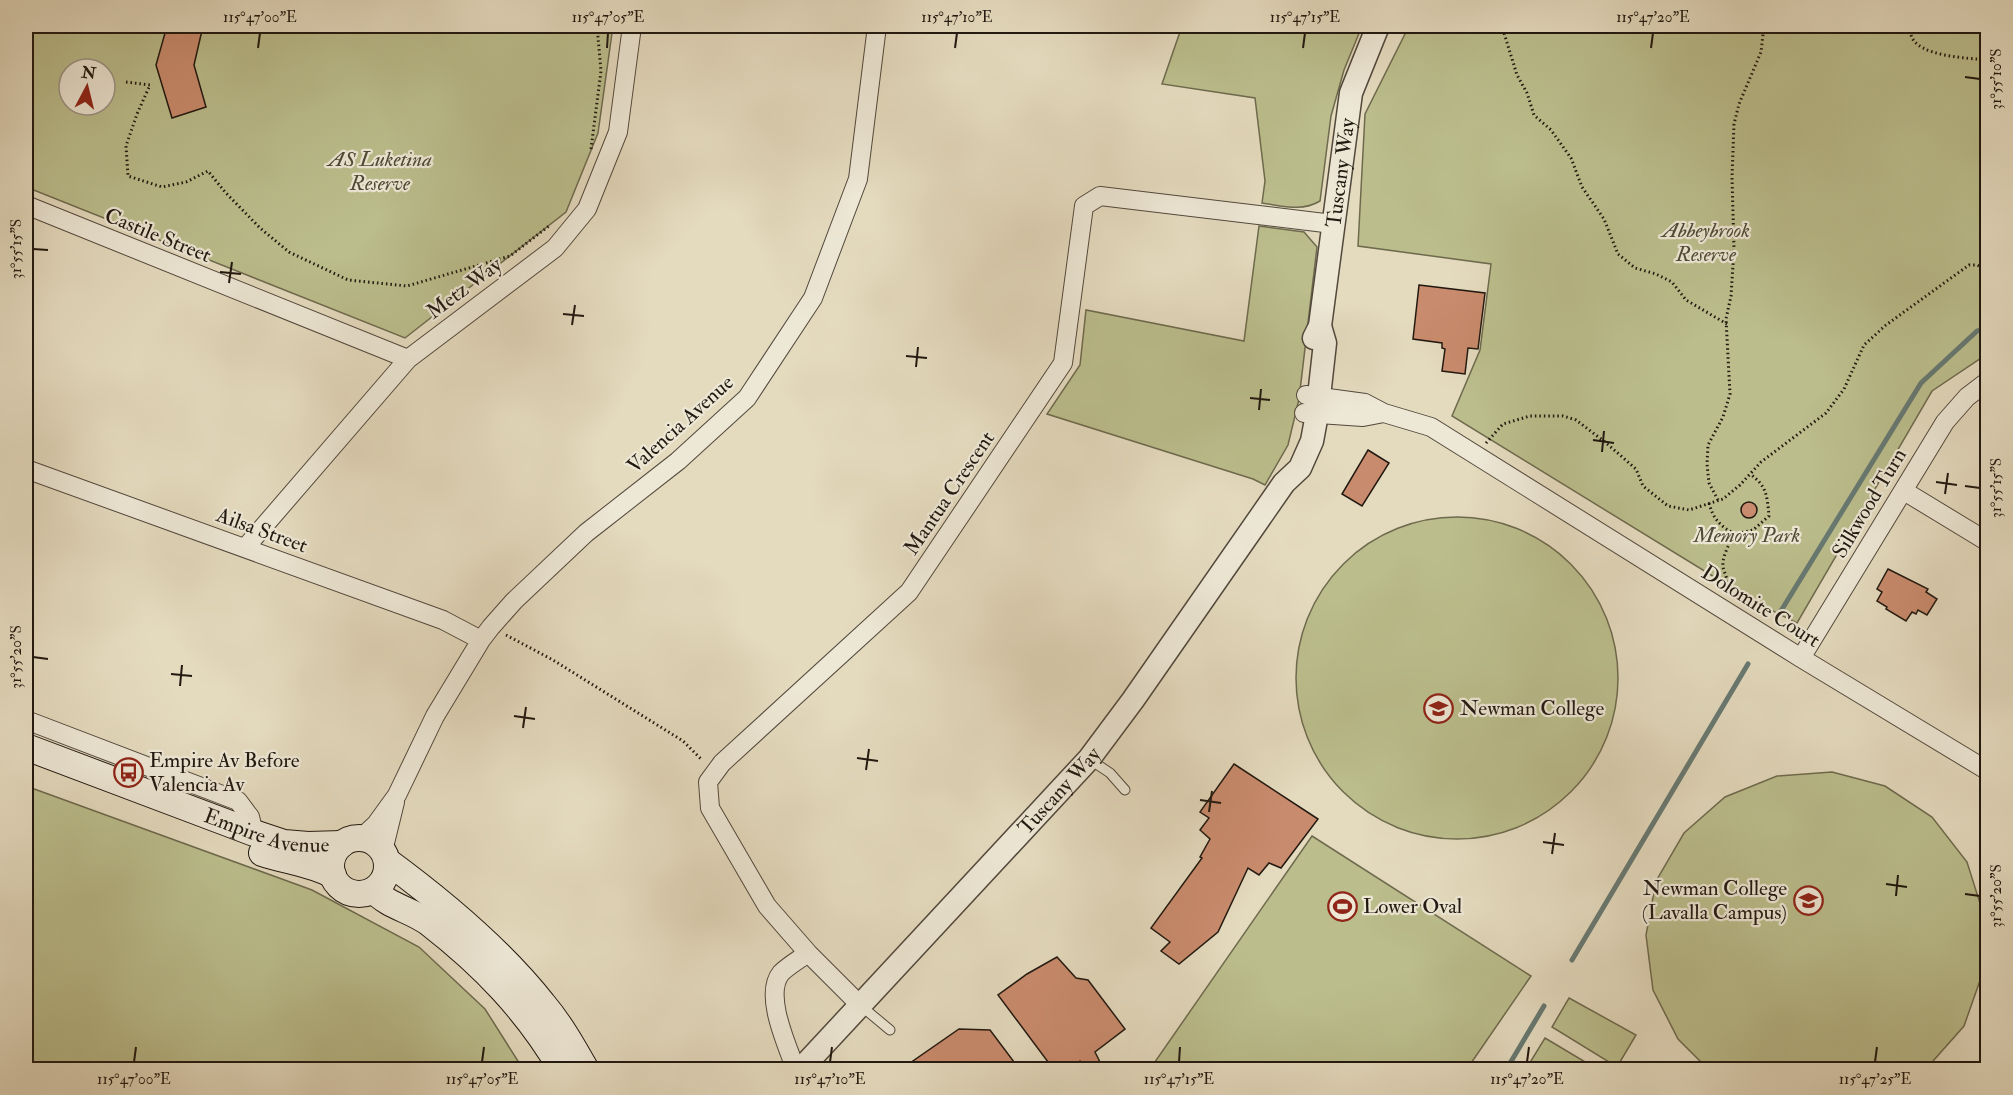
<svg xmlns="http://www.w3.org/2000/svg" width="2013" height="1095" font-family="'IM FELL Double Pica',serif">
<rect width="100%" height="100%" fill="#e4dabe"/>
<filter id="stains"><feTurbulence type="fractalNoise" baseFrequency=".00333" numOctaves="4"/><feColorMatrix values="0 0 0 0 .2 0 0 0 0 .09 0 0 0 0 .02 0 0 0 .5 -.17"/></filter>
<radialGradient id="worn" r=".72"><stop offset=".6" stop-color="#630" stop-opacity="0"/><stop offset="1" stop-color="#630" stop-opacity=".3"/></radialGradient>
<path fill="#bbbd8c" stroke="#6e6a4e" stroke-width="1.5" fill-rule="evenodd" d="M26,26H613L598,133L566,212L405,338L26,187ZM69,69H105V105H69Z
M1182,26H1362L1344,70L1331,116L1320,201C1302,212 1283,206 1262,203L1265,181L1255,98L1162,84Z
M1409,26H1890L1923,29L1935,26H1987V354L1932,391L1797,623L1755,602L1452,416L1480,350L1491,264L1358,246L1365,114Z
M1259,226L1304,232L1317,247L1299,399L1288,445L1265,485L1253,479L1047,414L1080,365L1086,310L1244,341Z
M1296 678a161 161 0 1 1 322 0a161 161 0 1 1-322 0Z
M1832,772L1885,786L1932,817L1967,862L1984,916L1983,972L1964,1026L1926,1069H1708L1678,1039L1653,990L1646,935L1656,881L1684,833L1725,797L1777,776Z
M26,786L312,890L419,947L485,1009L523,1069H26Z
M1312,836L1531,976L1467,1069H1150Z
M1569,998L1636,1035L1617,1067L1552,1027Z
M1545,1038L1597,1069H1526Z"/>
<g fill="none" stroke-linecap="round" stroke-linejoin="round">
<path stroke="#677972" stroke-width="5" d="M1776,619L1921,383L1977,331L1988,327
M1572,960L1748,664
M1506,1070L1544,1006"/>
</g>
<path fill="#c98b6d" stroke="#211810" stroke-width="1.5" d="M167,26H203L194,65L206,107L172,118L156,65Z
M1419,285L1485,293L1478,349L1468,348L1465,374L1442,371L1445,349L1442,348V343L1413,339Z
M1368,450L1389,463L1362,506L1342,494Z
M1741 510a8 8 0 1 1 16 0a8 8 0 1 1-16 0Z
M1888,569L1928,589L1926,592L1937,599L1927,615L1918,610L1916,614L1912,612L1906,621L1886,609L1887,607L1877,601L1882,592L1877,589Z
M1234,764L1318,819L1281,868L1269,863L1259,875L1248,868L1218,932L1179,964L1161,951L1170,942L1151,928L1202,858L1200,857L1210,839L1200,830L1209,818L1200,812Z
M1057,957L1076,978L1088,980L1125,1029L1095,1052L1104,1070H1085L1080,1061L1067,1070H1054L998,995L1027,974Z
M959,1029L990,1030L1020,1070H900Z"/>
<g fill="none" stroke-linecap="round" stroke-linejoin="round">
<defs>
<path id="service" d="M134,26L138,28
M1089,759L1110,773L1125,790
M860,1005L890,1030"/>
<path id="minor" d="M26,205L408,359
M1306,395L1365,403L1384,413L1431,427L1801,658L1988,771
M1304,413L1363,417L1384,413
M26,469L443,620L481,640
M1904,491L1988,542
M245,548L408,359L555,248L587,209L618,132L632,26
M1801,658L1945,422L1967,397L1988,381
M26,720L238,801L250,817L254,833
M361,838L376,824L397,795L435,716L481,640L491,627L514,601L586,533L678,461L747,398L813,298L858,179L877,26
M383,851L395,802
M860,1005L808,953L767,906L710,808L708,782L722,763L909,592L1063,363L1084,206L1100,196L1333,224
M796,1070C788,1047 763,995 781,973C788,966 800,959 808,953"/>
<g id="tertiary">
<path id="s1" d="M1314,338L1320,326L1351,93L1378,26"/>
<path id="s2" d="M800,1070L1089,759L1133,700L1284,483L1300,468L1312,441L1317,414L1325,343L1320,326"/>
</g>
<g id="secondary">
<path id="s3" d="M26,747L254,833L284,843L308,845L342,844"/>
<circle cx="359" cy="866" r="28"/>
<path d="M262,853C286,861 310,863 333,875"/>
<path d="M387,861C440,900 502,952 543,1004C560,1024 573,1047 586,1070"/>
<path d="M374,890C387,906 412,910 429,923C483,965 527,1010 562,1070"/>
</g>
</defs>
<use href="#service" stroke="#52483c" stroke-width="11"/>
<use href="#minor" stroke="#52483c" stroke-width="20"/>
<use href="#tertiary" stroke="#52483c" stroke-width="25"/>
<use href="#secondary" stroke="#211810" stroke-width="28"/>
<path stroke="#211810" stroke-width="3" stroke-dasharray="1.5 3" stroke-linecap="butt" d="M1499,26L1504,33L1517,75L1527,93L1534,115L1551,130L1571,158L1582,187L1604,219L1618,254L1635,268L1656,274L1672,282L1686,300L1727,324
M1911,26C1911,27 1911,34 1911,35C1917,57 1969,58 1988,60
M126,82L150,85L137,114L126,146L128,176L162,187L186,182L208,171L225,192L260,228L289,252L348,280L407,286L510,256L549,226
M591,149L601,71L597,26
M1486,443L1503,424L1530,416H1563L1576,420L1605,442L1636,469L1643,486L1668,506L1689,510L1723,499L1740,485L1761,462L1826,413L1844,389L1864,345L1886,325L1969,265H1977L1988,270
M1718,500L1709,483L1707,464L1708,445L1723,417L1730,394L1726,319L1731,296L1734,249L1732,177L1734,124L1739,104L1761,52L1764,26
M1709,503C1713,519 1721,527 1735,534
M1725,591C1730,573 1722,575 1723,562C1724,553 1730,542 1735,534L1753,530L1769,516C1767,496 1767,486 1750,474
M506,635L553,660L683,741L702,760"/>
<use href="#service" stroke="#ede7d5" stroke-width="9"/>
<use href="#minor" stroke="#ede7d5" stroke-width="18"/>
<use href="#tertiary" stroke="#ede7d5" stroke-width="22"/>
<use href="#secondary" stroke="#ede7d5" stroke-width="26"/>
</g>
<path fill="none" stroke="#211810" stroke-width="2" d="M258,48L260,33M607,48L608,33M955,48L957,33M1303,48L1305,33M1651,48L1653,33M1965,77L1980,79M33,249L48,250M220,272L241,274M229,283L232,262M563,314L584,316M572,325L575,305M906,356L927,358M916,367L918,347M1250,398L1270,400M1259,410L1261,389M1593,440L1614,443M1602,452L1604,431M1936,482L1957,485M1965,486L1980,488M1945,494L1948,473M33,657L48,659M171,674L192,676M180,686L182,665M514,716L535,719M523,728L526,707M857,758L878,761M866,770L869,749M1200,800L1221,803M1209,812L1212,791M1543,842L1564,845M1552,854L1555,833M1886,884L1907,887M1965,894L1980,896M1896,896L1898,875M134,1062L136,1047M482,1062L484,1047M830,1062L832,1047M1179,1062L1180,1047M1527,1062L1529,1047M1875,1062L1877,1047"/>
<defs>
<symbol id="school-ring" viewBox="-11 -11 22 22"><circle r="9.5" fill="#ede7d5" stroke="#8f2418" stroke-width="1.5"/><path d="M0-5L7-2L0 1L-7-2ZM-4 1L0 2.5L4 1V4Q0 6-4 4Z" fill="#8f2418"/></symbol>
<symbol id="bus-ring" viewBox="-11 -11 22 22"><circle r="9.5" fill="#ede7d5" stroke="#8f2418" stroke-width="1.5"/><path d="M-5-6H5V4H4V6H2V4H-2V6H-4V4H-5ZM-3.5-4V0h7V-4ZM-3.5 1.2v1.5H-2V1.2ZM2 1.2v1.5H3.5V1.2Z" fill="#8f2418"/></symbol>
<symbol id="stadium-ring" viewBox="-11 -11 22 22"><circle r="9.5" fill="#ede7d5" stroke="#8f2418" stroke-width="1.5"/><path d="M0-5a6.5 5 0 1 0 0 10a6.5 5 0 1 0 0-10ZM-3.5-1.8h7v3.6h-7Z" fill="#8f2418"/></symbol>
</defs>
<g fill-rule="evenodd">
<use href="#school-ring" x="1422" y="692" width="33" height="33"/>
<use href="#bus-ring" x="112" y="756" width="33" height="33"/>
<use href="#school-ring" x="1792" y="884" width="33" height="33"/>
<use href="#stadium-ring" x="1326" y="890" width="33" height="33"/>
</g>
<g text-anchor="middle" stroke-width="4.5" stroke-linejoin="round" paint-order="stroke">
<g font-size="21" font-style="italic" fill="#4f4a35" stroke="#ede7d5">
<text x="380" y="166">AS Luketina<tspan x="380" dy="24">Reserve</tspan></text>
<text x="1706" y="237">Abbeybrook<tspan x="1706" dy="24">Reserve</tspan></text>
<text x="1747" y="542">Memory Park</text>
</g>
<g font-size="21" fill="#211810" stroke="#ede7d5">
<text dy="7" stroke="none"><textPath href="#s1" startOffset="168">Tuscany Way</textPath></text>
<text transform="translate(158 235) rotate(22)" y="7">Castile Street</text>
<text transform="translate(464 288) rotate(-37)" y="7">Metz Way</text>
<text transform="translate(680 424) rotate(-42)" y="7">Valencia Avenue</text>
<text transform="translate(949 493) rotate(-56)" y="7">Mantua Crescent</text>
<text transform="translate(1869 503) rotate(-59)" y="7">Silkwood Turn</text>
<text transform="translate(262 530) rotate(20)" y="7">Ailsa Street</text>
<text transform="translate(1761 606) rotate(32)" y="7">Dolomite Court</text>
<text dy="7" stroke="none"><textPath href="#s2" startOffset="381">Tuscany Way</textPath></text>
<text dy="7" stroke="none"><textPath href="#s3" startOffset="256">Empire Avenue</textPath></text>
</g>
<g font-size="21" fill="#211810" stroke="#ede7d5" text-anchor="start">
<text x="1460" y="715">Newman College</text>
<text x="149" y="767">Empire Av Before<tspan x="149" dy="24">Valencia Av</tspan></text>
<text x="1787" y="895" text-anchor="end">Newman College<tspan x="1787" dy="24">(Lavalla Campus)</tspan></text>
<text x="1363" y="913">Lower Oval</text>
</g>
</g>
<rect width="2013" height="1095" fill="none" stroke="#e4dabe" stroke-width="66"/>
<g transform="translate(87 87) rotate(7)"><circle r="28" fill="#ede7d5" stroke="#9b9486" stroke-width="1.5"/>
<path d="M0-4.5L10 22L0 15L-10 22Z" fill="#8f2418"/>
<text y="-9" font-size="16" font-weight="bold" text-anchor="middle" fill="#211810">N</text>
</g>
<rect x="33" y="33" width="1947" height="1029" fill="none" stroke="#211810" stroke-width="2"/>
<g font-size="15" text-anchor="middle" fill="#211810">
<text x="260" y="22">115°47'00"E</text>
<text x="608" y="22">115°47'05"E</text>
<text x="957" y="22">115°47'10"E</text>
<text x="1305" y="22">115°47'15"E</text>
<text x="1653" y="22">115°47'20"E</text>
<text transform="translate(1996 79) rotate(-90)" y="5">31°55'10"S</text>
<text transform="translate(16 249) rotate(-90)" y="5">31°55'15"S</text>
<text transform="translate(1996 488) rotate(-90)" y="5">31°55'15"S</text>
<text transform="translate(16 657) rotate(-90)" y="5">31°55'20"S</text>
<text transform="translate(1996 896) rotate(-90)" y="5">31°55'20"S</text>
<text x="134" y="1084">115°47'00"E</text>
<text x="482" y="1084">115°47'05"E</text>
<text x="830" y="1084">115°47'10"E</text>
<text x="1179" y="1084">115°47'15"E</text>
<text x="1527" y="1084">115°47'20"E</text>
<text x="1875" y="1084">115°47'25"E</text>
</g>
<rect width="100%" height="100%" filter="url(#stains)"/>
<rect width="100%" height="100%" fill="url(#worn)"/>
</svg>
